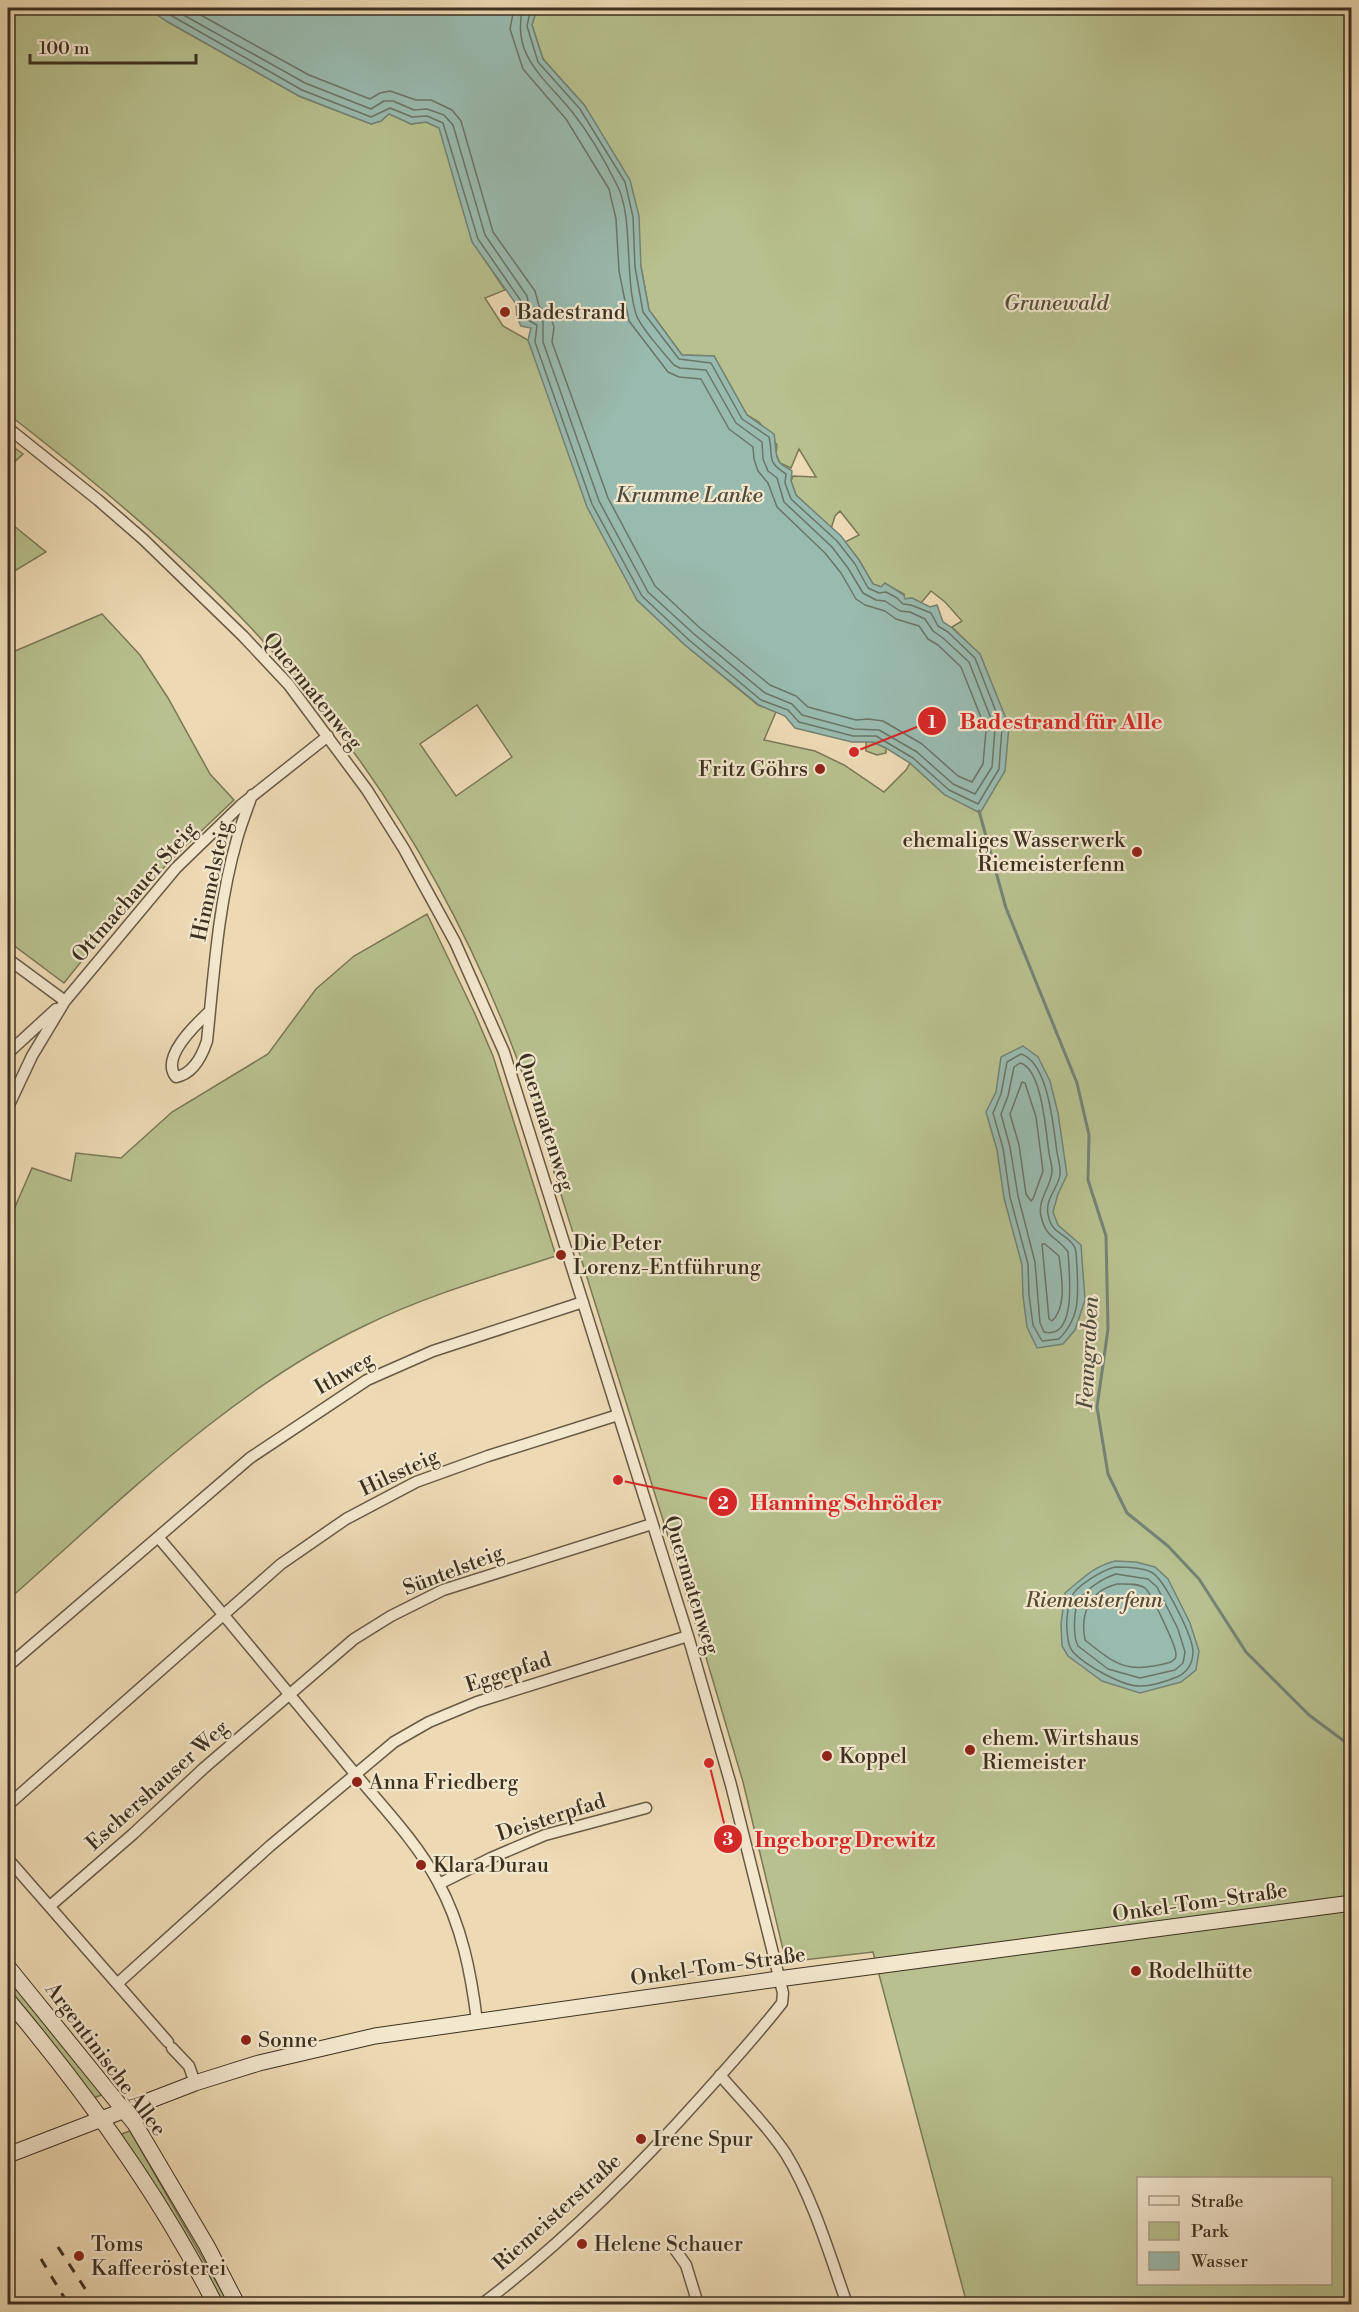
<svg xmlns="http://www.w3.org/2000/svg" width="1359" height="2312" font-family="'Libre Bodoni',serif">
<rect width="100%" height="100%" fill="#eddab4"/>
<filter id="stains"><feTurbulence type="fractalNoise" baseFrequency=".00333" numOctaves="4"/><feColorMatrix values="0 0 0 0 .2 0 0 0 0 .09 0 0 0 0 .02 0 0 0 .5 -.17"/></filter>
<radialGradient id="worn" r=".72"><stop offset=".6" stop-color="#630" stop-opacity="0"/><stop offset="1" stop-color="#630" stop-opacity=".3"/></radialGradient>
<path fill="#b7c08e" stroke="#7a7857" stroke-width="1.5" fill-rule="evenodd" d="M8,8H147L168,22L299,96L371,124L381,121L389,113L411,124L426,122L440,128L472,241L505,290L485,298L503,326L528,340L548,393L637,600L685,645L758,705L776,712L764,740L815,751L844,765L884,792L906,770L910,763L945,795L1009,727L980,655L952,627L962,621L945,602L931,591L921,603L912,598L904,599V594L885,584L881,587L873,584L859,560L845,542L859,535L840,511L835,516L831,529L796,495L791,481L793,476L816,477L799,449L791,468L780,463L776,454L777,445L759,422L747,415L714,356L682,355L649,310L641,267L585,106L543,59L532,25L537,8H1351V2304H967L873,1952L786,1962L743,1782L705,1654L527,1086C467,916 376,761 253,630C178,550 94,481 8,414ZM477,705L512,757L456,796L420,744ZM1138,2178H1330V2284H1138Z
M8,443L23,454L8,468Z
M8,521L46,552L8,575Z
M102,614L140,655L168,698L210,774L234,800L178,853L125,907L64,983L8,941V654Z
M866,741L873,742L886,748V753L877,755L866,751Z
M427,914L475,1014L493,1056L556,1256C491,1277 425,1296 364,1326C230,1390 118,1503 8,1600V1223L32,1168L71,1181L76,1153L121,1158L172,1112L268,1054L316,989L354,956Z
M8,1977L104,2094L94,2098L8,1989Z
M130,2131L229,2304H222L119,2135Z"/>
<path fill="#99baaf" stroke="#748376" stroke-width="1.5" d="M147,8H537L532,25L543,59L585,106L630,180L639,216L641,267L649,310L682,355L714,356L747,415L774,434C776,442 774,457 780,463C783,467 789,468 792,471L791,481L796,495L841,536L859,560L873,584L881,587L885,583L904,595L905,599L912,598L930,607L937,605L943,622L951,627L980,654L1009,726L1005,771L980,813L945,795L910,763L886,748L873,742H852L795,728L785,716L759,705L685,645L637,600L587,507L528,340L531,328L521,326L517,317L516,304L472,242L439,128L426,122L411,124L389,114L381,121L371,124L299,96L168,22Z
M1023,1046L1038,1057L1050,1081L1058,1113L1067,1175L1058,1194L1053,1212L1058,1225L1081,1245L1085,1300L1075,1330L1063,1344L1037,1348L1027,1327L1023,1296L1022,1265L1004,1198L997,1150L986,1112L996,1092L1001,1057Z
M1115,1561L1136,1562L1155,1567L1168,1579L1190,1623L1199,1651L1196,1670L1181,1682L1140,1693L1102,1681L1068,1656L1062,1646L1061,1624L1065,1593C1081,1580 1094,1566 1115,1561Z"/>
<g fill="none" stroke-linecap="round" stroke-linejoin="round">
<path stroke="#6a7568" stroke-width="1.5" d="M158,8L302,90L371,117L390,108L412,117L427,116L443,123L478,239L521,301L524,318L537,325L535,342L592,504L642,596L689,640L761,700L788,710L799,722L853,736H876L913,758L949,790L978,804L999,769L1002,727L975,658L948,632L938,626L931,613L911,605L903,604L897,598L886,592L879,593L868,588L855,564L837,541L791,499L785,483L786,474C765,461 774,457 769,437L742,419L711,363L679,359L643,312L635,267L633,217L625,182L580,109L538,62L527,26L531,8
M171,8L305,83L371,109L384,101H393L414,110L427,109L444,115L453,125L485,235L527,296L530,312L539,316L543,322V342L599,501L648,592L694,634L765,693L792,704L802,715L854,729L879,730L917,752L953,784L975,794L992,767L995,729L969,662L943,638L933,631L925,619L910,612L900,611L885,601L876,600L863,593L848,568L832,547L784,502L777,478L768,471L763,459L762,442L736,423L706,370L680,368L674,365C665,355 639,325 636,314C624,275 634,215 616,183C605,161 588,132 573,113C547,80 510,56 523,8
M188,8L309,75L370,99L380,93L390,91L416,100H431L452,110L461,121L493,232L535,291L539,306L551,318L554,327L552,342L608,498L655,586L700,628L770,685L796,696L808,707L856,720L868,719L883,721L922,744L958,776L972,782L983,764L986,730L961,667L938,645L928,639L919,626L896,619L885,611L865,605L856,599L841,573L825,553L777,507L768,483L758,471L754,459L753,447L729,429L701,379L679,377L668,372L629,321L619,271L616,219L609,189L566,119L523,69L510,29L514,8
M1021,1054C1049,1063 1053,1127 1057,1152C1058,1159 1061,1168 1060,1175C1058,1188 1045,1199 1048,1214C1051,1236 1069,1233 1075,1248C1077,1253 1076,1261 1077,1266C1078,1295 1081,1317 1059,1339L1042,1341L1033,1325L1029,1295L1028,1264L1010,1197L1003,1148L993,1113L1001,1094L1007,1062Z
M1020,1063C1042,1068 1046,1133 1049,1153C1050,1159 1052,1165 1052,1171C1052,1185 1037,1200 1041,1216C1046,1239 1057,1236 1068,1252C1069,1271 1078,1340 1044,1332L1040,1323L1035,1262L1018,1196L1010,1147L1001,1114L1008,1096L1014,1067Z
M1022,1082L1025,1083L1036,1117L1043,1171L1033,1199L1031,1201L1026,1194L1019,1145L1010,1114Z
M1042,1244H1045L1059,1256C1061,1275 1068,1306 1052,1321L1049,1319Z
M1115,1567C1126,1567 1141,1567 1151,1572C1164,1578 1193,1637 1193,1652C1193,1663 1187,1673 1177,1677C1167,1681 1151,1686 1141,1686C1123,1687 1085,1665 1073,1652C1067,1645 1068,1637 1067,1630C1066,1621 1068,1606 1071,1598C1075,1586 1103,1570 1115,1567Z
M1116,1574L1148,1579L1157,1587L1178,1629L1185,1652L1183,1663L1175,1670L1140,1678L1108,1669L1078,1646C1073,1637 1073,1607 1080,1599C1088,1588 1103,1578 1116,1574Z
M1117,1584C1126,1584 1138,1583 1145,1588C1151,1593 1176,1646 1176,1654C1176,1659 1175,1659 1171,1662C1130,1674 1118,1667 1085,1640C1080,1614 1089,1591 1117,1584Z"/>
<path stroke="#748376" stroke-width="3" d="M979,811L1006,908L1077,1083L1089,1135L1088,1180L1106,1236L1108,1329L1097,1407L1108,1474L1127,1513L1168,1546L1199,1579L1246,1652L1309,1715L1352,1747"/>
<defs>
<path id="minor" d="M8,428L98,500L143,539L243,636L289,685L367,790L404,849L455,942L504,1052L688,1636L731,1785L783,1993L782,2003C757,2035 729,2066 701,2097C634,2172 562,2244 482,2304
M8,959L65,1001
M209,1012C195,1025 160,1058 176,1077C193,1074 202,1056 207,1041C214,973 218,905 237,839C241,824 247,810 252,795
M8,1053L56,1009
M8,1107L32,1056L65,1001L176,868L241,805L328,736
M158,1537C222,1612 284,1688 347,1764C378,1802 415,1839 438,1882C462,1926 471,1973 477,2021
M8,1666L250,1458L367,1380L433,1351L583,1302
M8,1805L281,1564L346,1519L416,1482L488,1456L618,1415
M8,1859L168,2042
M439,1884L491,1858L545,1835L646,1808
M50,1906L133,1834L204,1768L354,1639L391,1616L443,1590L652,1524
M118,1983L270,1846L394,1742L429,1722L477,1702L688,1636
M172,2048L189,2066L195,2083
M720,2075C742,2101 768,2126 786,2154C813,2198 830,2256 847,2304
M674,2248L686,2265L698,2304"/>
<path id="secondary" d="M8,1967L135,2124L207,2246L237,2304
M8,2000C85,2092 161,2196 215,2304
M8,2155L195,2083L259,2063L375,2036L778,1979L1352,1903"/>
</defs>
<use href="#minor" stroke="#685a45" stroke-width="13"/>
<use href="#secondary" stroke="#3c3020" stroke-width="17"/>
<use href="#minor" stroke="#f3e7ce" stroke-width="10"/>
<use href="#secondary" stroke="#f3e7ce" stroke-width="15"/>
<path stroke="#3c3020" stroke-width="3" stroke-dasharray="10 10" stroke-linecap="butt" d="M58,2247L95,2304
M41,2259L68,2304"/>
</g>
<g fill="#8f2418" stroke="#f3e7ce" stroke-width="2">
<circle cx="505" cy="312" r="6"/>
<circle cx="820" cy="769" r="6"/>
<circle cx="1137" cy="852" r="6"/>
<circle cx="561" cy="1255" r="6"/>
<circle cx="970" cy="1750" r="6"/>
<circle cx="827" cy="1756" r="6"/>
<circle cx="357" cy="1782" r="6"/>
<circle cx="421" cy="1865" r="6"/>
<circle cx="1136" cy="1971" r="6"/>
<circle cx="246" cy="2040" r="6"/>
<circle cx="641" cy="2139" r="6"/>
<circle cx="582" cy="2244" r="6"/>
<circle cx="79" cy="2256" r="6"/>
</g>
<g text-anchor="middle" stroke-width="4.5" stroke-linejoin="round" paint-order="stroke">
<g font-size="21" font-style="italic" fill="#554d36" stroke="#f3e7ce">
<text x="1056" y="310">Grunewald</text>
<text x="1094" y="1607">Riemeisterfenn</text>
</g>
<g font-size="21" fill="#3c3020" stroke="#f3e7ce" text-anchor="start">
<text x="517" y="319">Badestrand</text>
<text x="808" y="776" text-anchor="end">Fritz Göhrs</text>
<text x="1125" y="847" text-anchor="end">ehemaliges Wasserwerk<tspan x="1125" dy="24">Riemeisterfenn</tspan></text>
<text x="573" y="1250">Die Peter<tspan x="573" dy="24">Lorenz-Entführung</tspan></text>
<text x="982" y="1745">ehem. Wirtshaus<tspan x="982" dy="24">Riemeister</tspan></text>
<text x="839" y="1763">Koppel</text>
<text x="369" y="1789">Anna Friedberg</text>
<text x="433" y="1872">Klara Durau</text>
<text x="1148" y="1978">Rodelhütte</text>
<text x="258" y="2047">Sonne</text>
<text x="653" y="2146">Irene Spur</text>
<text x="91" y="2251">Toms<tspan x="91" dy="24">Kaffeerösterei</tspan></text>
<text x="594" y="2251">Helene Schauer</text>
</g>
<g font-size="21" fill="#3c3020" stroke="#f3e7ce">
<text transform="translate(313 691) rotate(51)" y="7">Quermatenweg</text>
<text transform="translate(211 881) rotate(-78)" y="7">Himmelsteig</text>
<text transform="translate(134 892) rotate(-49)" y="7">Ottmachauer Steig</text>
<text transform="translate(546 1122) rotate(72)" y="7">Quermatenweg</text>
<text transform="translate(344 1373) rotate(-30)" y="7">Ithweg</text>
<text transform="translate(399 1472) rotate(-25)" y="7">Hilssteig</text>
<text transform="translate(453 1570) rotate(-21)" y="7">Süntelsteig</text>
<text transform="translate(692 1585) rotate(73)" y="7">Quermatenweg</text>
<text transform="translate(508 1672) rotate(-18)" y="7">Eggepfad</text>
<text transform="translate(157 1785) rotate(-42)" y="7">Eschershauser Weg</text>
<text transform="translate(551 1817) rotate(-18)" y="7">Deisterpfad</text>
<text transform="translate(1200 1902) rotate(-8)" y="7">Onkel-Tom-Straße</text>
<text transform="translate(718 1966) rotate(-8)" y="7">Onkel-Tom-Straße</text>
<text transform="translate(106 2059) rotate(53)" y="7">Argentinische Allee</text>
<text transform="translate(557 2212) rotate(-42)" y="7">Riemeisterstraße</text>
</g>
<g font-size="22" font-style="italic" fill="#4f4c3d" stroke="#f3e7ce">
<text x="689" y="502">Krumme Lanke</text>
<text transform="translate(1087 1353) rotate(-87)" y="8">Fenngraben</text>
</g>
</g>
<path fill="none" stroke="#d62828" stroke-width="2" d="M854 752L932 721M618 1480L723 1502M709 1763L728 1839"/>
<g fill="#d62828" stroke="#f3e7ce" stroke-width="2">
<circle cx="854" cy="752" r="6"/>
<circle cx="618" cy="1480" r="6"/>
<circle cx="709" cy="1763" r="6"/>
<circle cx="932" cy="721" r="15"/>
<circle cx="723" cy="1502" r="15"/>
<circle cx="728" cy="1839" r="15"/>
</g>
<g font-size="18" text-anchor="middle" font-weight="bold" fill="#fff">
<text x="932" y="728">1</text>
<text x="723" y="1509">2</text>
<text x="728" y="1845">3</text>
</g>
<g font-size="22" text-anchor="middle" font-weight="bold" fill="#d62828" stroke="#f3e7ce" stroke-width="4.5" stroke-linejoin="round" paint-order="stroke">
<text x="1061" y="729">Badestrand für Alle</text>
<text x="846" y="1510">Hanning Schröder</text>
<text x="845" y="1847">Ingeborg Drewitz</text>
</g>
<rect width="1359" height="2312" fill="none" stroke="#eddab4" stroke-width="30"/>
<rect x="9" y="9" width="1341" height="2294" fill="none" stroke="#3c3020" stroke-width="3"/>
<rect x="15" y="15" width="1329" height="2282" fill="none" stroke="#3c3020" stroke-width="1.5"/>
<rect x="1137" y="2177" width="195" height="108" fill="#f3e7ce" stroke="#aa9e88" stroke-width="1.5"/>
<rect x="1149" y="2196" width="30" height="9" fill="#f3e7ce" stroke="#aa9e88" stroke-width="1.5"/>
<text x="1191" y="2207" font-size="18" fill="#3c3020">Straße</text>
<rect x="1149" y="2222" width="30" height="18" fill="#b7c08e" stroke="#aa9e88" stroke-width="1.5"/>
<text x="1191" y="2237" font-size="18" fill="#3c3020">Park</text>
<rect x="1149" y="2252" width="30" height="18" fill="#99baaf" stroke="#aa9e88" stroke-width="1.5"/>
<text x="1191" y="2267" font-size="18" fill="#3c3020">Wasser</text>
<path d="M30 54v9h166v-9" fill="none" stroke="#3c3020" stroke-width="3"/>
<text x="39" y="54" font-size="18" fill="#3c3020" stroke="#f3e7ce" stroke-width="4.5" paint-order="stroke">100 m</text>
<rect width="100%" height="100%" filter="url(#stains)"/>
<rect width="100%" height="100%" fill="url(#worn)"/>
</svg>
